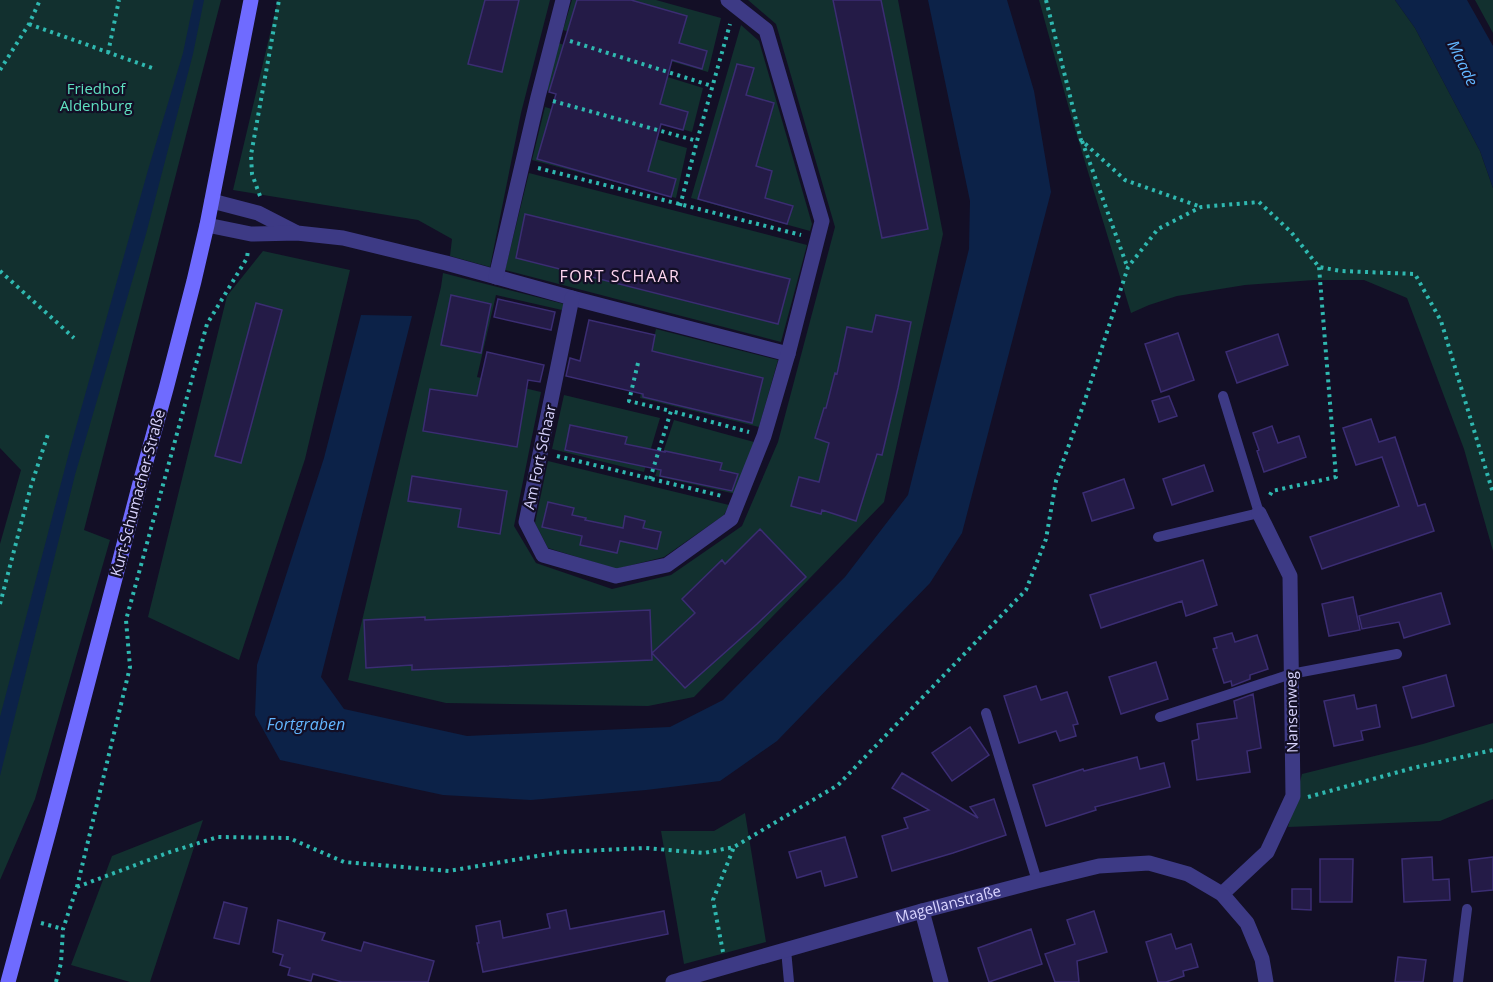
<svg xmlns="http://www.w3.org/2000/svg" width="1493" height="982" font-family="'Open Sans',sans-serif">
<rect width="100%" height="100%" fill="#130f26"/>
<path fill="#12302f" d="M0,0H221L84,530L110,540L35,799L0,880V544L21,470L0,448Z
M278,0H550L521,113L490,267L450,256L452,239L418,220L233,190Z
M572,0H656L721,18L708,72L563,30Z
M748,0H898L943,234L884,502L694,697L648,706L446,703L348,680L441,287L443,273L564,304L562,310L496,295L477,377L541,392L514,526L536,563L612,589L671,575L742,526L778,442L835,227L776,24Z
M1039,0H1395L1415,28L1480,151L1493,188V551L1464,449L1407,298L1364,280H1314L1245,285L1177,296L1149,305L1131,313L1071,116Z
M1475,0H1493V33Z
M741,25L759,41L812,224L810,231L691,198Z
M558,43L703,88L692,132L546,90Z
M545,107L687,148L676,198L532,160Z
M529,173L807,245L781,342L505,270Z
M263,251L350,270L305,459L239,660L148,617L227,296Z
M656,329L778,360L759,427L640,398Z
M564,395L660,418L644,472L552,449Z
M674,420L754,442L736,494L655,476Z
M548,461L729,505L724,515L664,557L616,569L548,548L535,523Z
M1493,723V799L1440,821L1288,827L1302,774L1423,744Z
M745,813L766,942L684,964L661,831H714Z
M203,820L150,982H130L71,965L112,856Z"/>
<path fill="#0c2248" d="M194,0H204L193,54L146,234L75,475L0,776V717L71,445L148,170L183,53Z
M928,0H1007L1034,91L1051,192L962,533L930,583L777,741L720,781L646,790L531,800L443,795L280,760L255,715L257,665L324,458L361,315L412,316L321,677L344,709L467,736L670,727L723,700L845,577L908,495L969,249L970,201Z
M1395,0H1467L1493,46V188L1480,151L1415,28Z"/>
<path fill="#241b47" stroke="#3b2d73" stroke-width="1.5" d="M485,0H519L502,72L468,64Z
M577,0H631L687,16L679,43L707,51L702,69L672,60L660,104L688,112L683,130L661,124L648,171L676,179L671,197L537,159L556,94L549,92Z
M833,0H881L928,229L882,238Z
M737,64L754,68L746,95L774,103L756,166L772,171L765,198L793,206L787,224L698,199Z
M525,214L790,279L778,324L516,258Z
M451,295L491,304L481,353L441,345Z
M498,299L555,312L551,330L494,317Z
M256,303L282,310L241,463L215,456Z
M876,315L911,322L898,388L882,455L877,454L856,521L822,510L821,514L791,506L799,477L819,482L829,443L815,438L824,408H826L835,373L837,374L847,327L872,332Z
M589,320L655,335L652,351L763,378L752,423L643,397V394L566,376L570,358L580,361Z
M1178,333L1194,380L1161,392L1145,344Z
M1278,334L1288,365L1237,383L1226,352Z
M487,352L544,365L540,382L528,380L517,447L423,431L430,389L477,396Z
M1169,396L1177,416L1159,422L1152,401Z
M1371,419L1379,442L1395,437L1418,506L1425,504L1434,531L1322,569L1310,537L1399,506L1382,457L1356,465L1343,428Z
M570,425L627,437L625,444L665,452V451L722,463L720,470L738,474L737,477L732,491L660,476L661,470L565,450Z
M1272,426L1278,443L1299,436L1306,457L1264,472L1257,451L1259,450L1253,433Z
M1204,465L1213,491L1172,505L1163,479Z
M412,476L507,491L500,534L458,527L461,509L408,501Z
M1124,479L1134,508L1092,521L1083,493Z
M548,502L574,508L572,515L586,518L585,520L623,528L625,516L645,521L643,528L661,532L657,549L620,541L617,553L580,545L582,536L542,527Z
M760,529L806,577L757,624L685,688L652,653L695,613L682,599L722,560L725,564Z
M1203,560L1217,605L1186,616L1182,601L1101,628L1090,595Z
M1441,593L1450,624L1404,638L1399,622L1362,629L1359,616Z
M1353,597L1360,630L1329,636L1322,604Z
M650,610L652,660L412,670V665L366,668L364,620L425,617V620Z
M1232,633L1235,642L1257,635L1268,669L1250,675V679L1232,686L1231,681L1224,683L1213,649L1217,648L1214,638Z
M1156,662L1168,699L1121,714L1109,677Z
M1446,675L1454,706L1412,718L1403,687Z
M1036,686L1041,700L1067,692L1078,724L1073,725L1076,736L1060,741L1056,731L1019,743L1004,696Z
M1253,694L1261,748L1247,751L1250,772L1197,780L1192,741L1199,739L1197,724L1237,718L1234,701Z
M1354,695L1357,709L1376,705L1380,727L1361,731L1363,740L1334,746L1324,701Z
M970,727L989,755L952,781L932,753Z
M1137,757L1140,769L1164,763L1170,787L1095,807L1096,810L1046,826L1033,785L1083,769L1084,771Z
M902,773L978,818L970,807L994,799L1006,835L953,853L892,871L882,836L908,828L904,818L929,810L892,788Z
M845,837L857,877L825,886L821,871L797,878L789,852Z
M1432,857L1433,880L1449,879L1450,900L1404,902L1402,859Z
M1493,857V890L1472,892L1469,860Z
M1320,859H1353L1352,902H1320Z
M1292,889H1311V910L1292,909Z
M224,902L247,908L239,944L214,938Z
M566,910L570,929L664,911L668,934L483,972L477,943H479L476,926L500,921L503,938L550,928L547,914Z
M1094,911L1107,952L1077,961L1079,982H1055L1045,954L1075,944L1067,920Z
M278,920L325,933L322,940L361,951L364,942L434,961L428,982H342L313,974L311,981L288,975L290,968L280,965L283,955L273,952Z
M1031,929L1042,964L989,982L978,948Z
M1171,934L1176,949L1191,944L1198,967L1183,971L1184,976L1166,982H1158L1146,942Z
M1398,957L1426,960L1423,982H1395Z"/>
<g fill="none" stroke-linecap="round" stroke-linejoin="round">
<path stroke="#2fb8b0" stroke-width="4" stroke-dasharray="3 4.5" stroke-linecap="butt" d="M1046,0L1081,140L1125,180L1201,207
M29,24L152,68
M570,41L712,86
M108,53L119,0
M0,70L29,24L40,0
M553,101L697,141
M1082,141L1127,266
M538,168L801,235
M260,196L252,174L251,155L279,0
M680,206L697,141L730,24
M0,271L74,338
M638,363L629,401L671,411
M557,456L722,496
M650,479L671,411L749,432
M1270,495L1272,491L1336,477L1319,267
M0,604L31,486L48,434
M1308,797L1413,768L1493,750
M77,887L170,852L218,837L289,838L344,862L449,871L561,852L645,848L704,853L734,847L838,785L1026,590L1046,539L1056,481L1084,403L1128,267L1158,229L1201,207L1259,202L1291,232L1319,267L1341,271L1415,274L1441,321L1493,493
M41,923L63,929
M723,952L713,900L734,847
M56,982L61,963L63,929L77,887L130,667L126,620L207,324L247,258L248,250"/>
<path stroke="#3d3a85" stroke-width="10" d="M1158,537L1259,513L1223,396
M986,713L1037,881
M1160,717L1291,674L1397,654
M786,950L789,982
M1458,982L1467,909"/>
<g stroke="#3d3a85" stroke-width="15">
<path d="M212,201L258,213L295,232"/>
<path d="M207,225L251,234L297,233L343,238L446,263L572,298L788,354"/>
<path d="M496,277L538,97L563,0"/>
<path d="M572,298L526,522L543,555L616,576L667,565L731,519L764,436L788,354L822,221L766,30L728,0"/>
<path d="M1222,894L1267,852L1293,796L1290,576L1259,513"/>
<path d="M922,911L941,982"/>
<path id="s1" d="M673,982L922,911L1037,881L1099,866L1149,863L1188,874L1222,894L1247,923L1262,959L1266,982"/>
</g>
<path stroke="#6f6bff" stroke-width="15" d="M8,982L50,827L140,483L166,389L194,281L207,225L251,0"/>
</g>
<g text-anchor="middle" stroke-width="4.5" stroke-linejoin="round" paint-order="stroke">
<g font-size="15" fill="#5fe0c0" stroke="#130f26">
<text x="96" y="94">Friedhof<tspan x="96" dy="17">Aldenburg</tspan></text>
</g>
<g font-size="15" fill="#d9d4ff" stroke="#130f26">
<text transform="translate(540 457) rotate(-78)" y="5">Am Fort Schaar</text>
<text transform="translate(138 493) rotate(-75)" y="5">Kurt-Schumacher-Straße</text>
<text transform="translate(1292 712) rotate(-91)" y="5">Nansenweg</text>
<text dy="5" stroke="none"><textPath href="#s1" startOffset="286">Magellanstraße</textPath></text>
</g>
<g font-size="16" font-style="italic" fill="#62b6ff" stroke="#130f26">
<text transform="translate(1463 63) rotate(64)" y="6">Maade</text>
<text x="306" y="730">Fortgraben</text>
</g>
<g font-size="16" letter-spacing="1.5" fill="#ffd6f0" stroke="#130f26">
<text x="620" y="282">FORT SCHAAR</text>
</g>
</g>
</svg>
